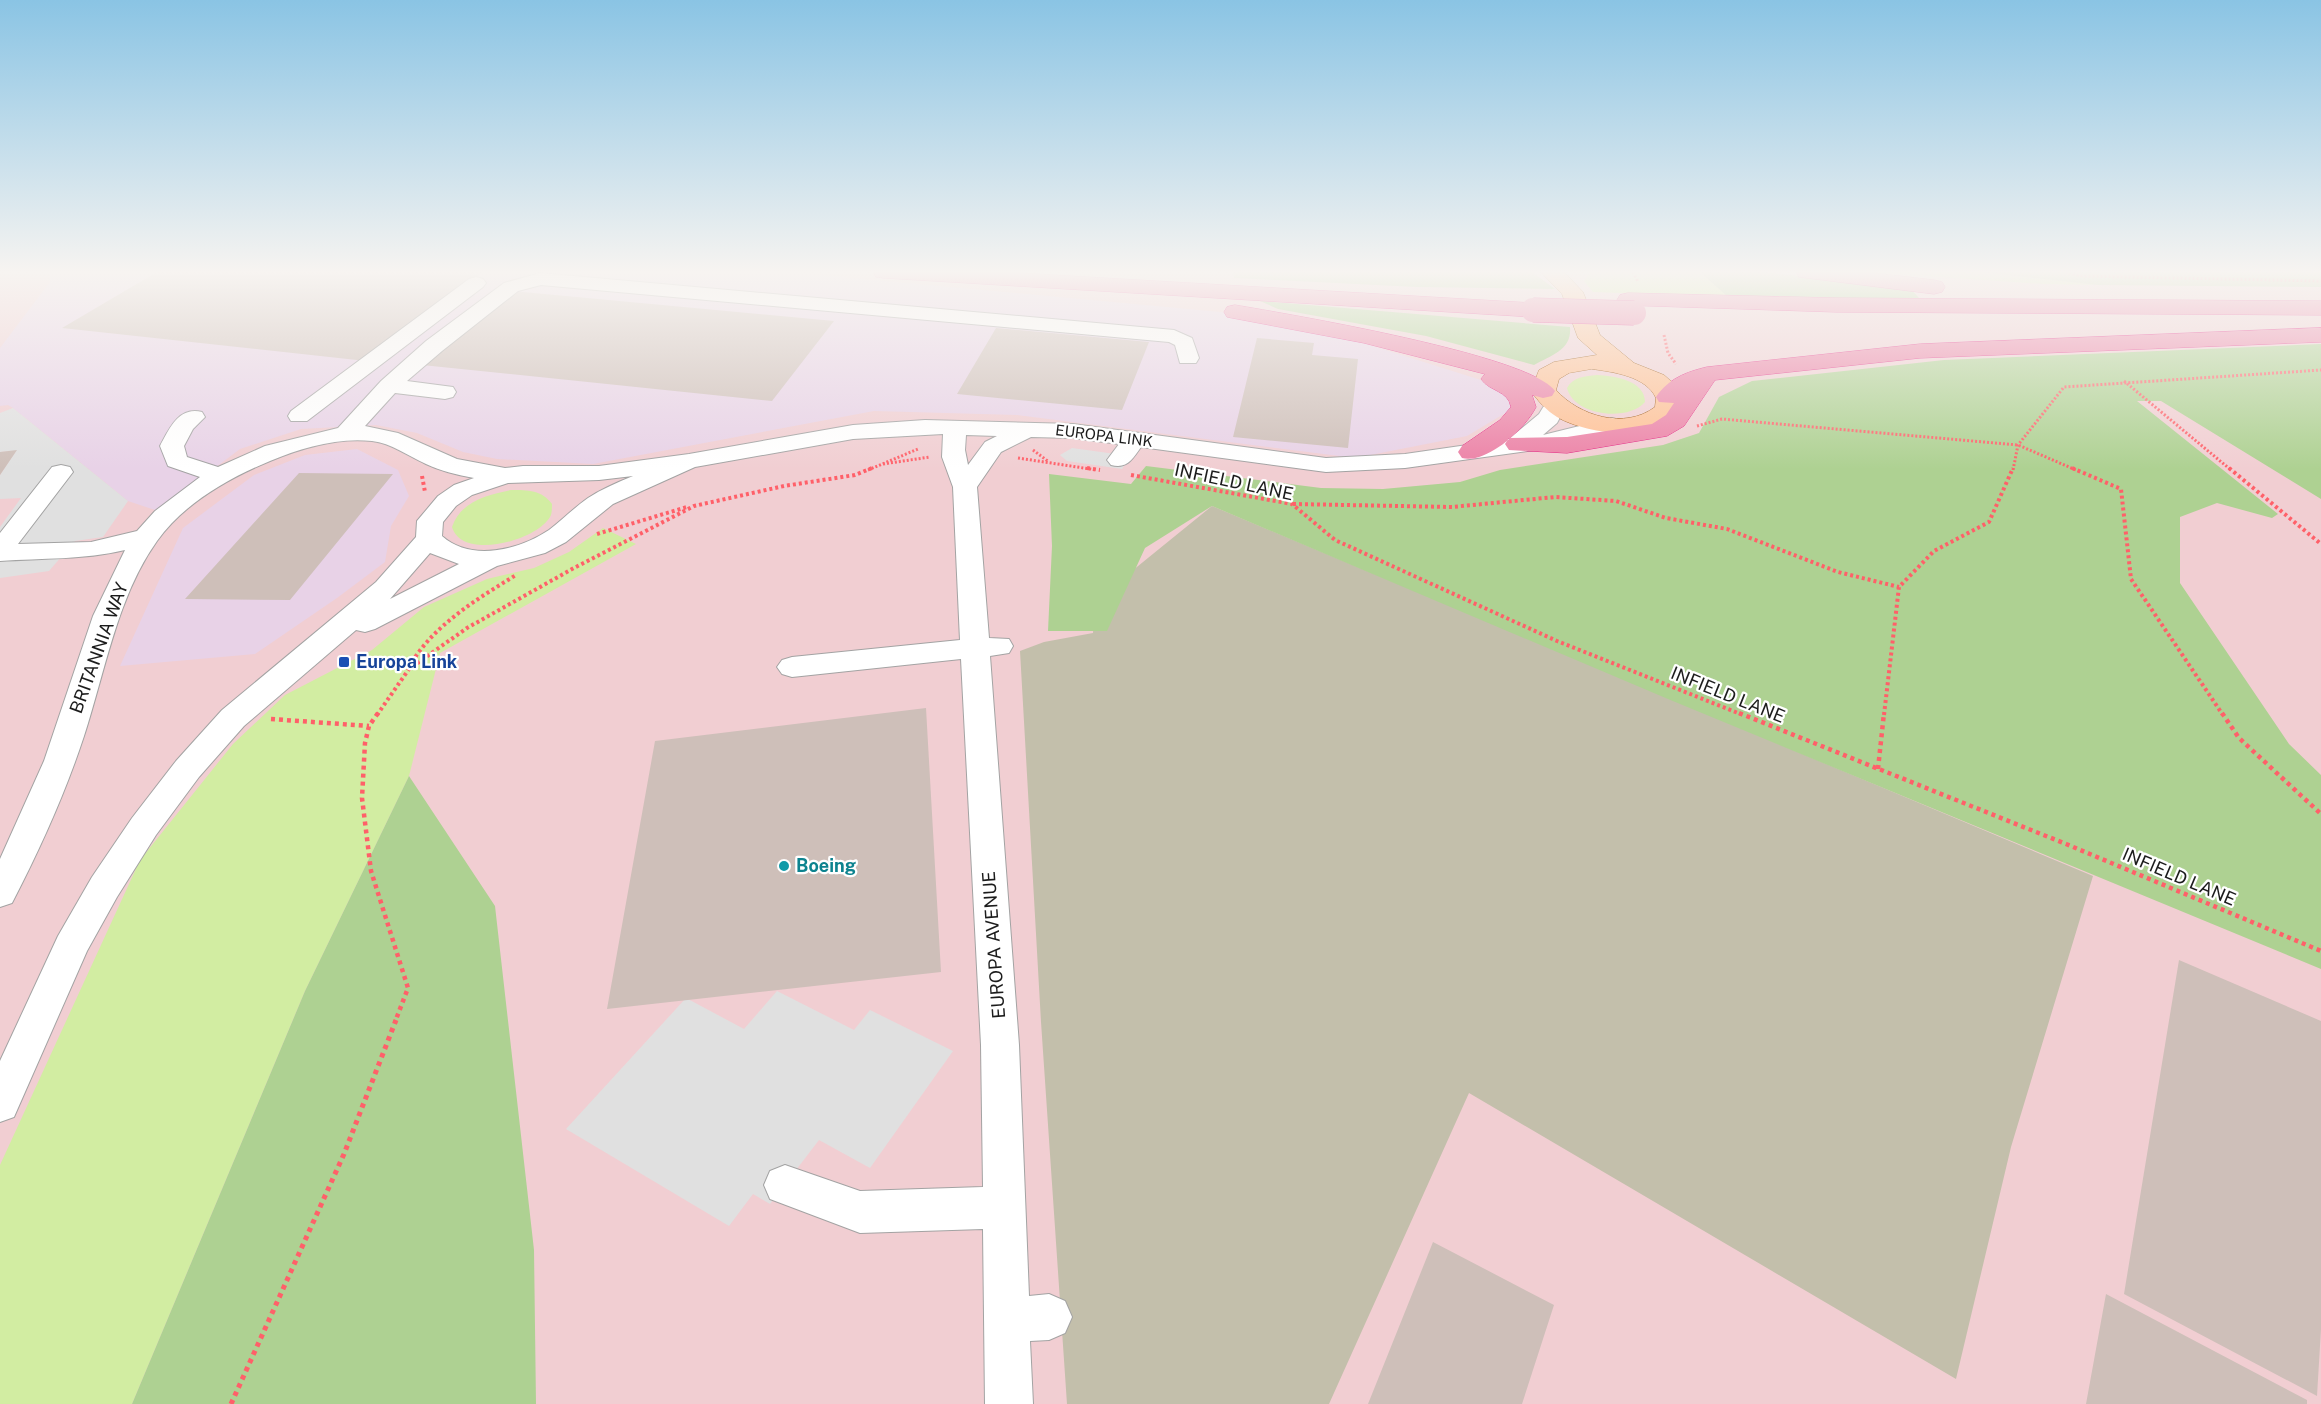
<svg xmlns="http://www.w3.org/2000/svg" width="2321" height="1404" font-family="'Public Sans',sans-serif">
<rect width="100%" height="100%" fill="#eee7e0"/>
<path fill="#f1ced2" d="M0,272H2321V1404H0Z"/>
<path fill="#e8d2e7" d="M49,272H788L1231,313L1357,341L1481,380L1507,394L1512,409L1467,436L1355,458L1017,415L874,411L593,464L497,459L463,452L417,433L376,425L301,429L240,449L158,511L128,501L13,408L8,405L0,406V348L50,282Z
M357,449L398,470L409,496L391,526L385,562L337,598L255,654L120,666L183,528L254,475L305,455Z"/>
<path fill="#c3bfab" d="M1212,506L2093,876L2011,1147L1956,1379L1469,1093L1329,1404H1067L1041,1022L1020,651L1044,642L1093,633L1095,601Z"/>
<path fill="#d2eda2" d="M1591,272H1700L1728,297L1593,292L1584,281Z
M1870,272H1979L2098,285L2043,284Z
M1597,375C1614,376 1645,380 1645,402C1628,422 1574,416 1567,388C1573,377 1585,376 1597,375Z
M511,490C528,490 542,490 552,504C552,508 552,514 550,517C536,541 462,561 452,527C461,501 487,495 511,490Z
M603,528L636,544L440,653L409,776L305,991L132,1404H0V1165L140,860L233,744L285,695L372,650L424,607L487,579L534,568L569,552Z"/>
<path fill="#aed192" d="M1233,272H1532L1555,289L1417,287L1234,278Z
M1700,272H1765L1910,288L1920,299L1728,297Z
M1979,272H2321V287L2098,285Z
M1260,301L1570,327C1572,350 1552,355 1534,365L1426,336L1278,309Z
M2321,344V499L2161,401H2137L2278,514L2272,518L2217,503L2180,517V583L2289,744L2321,775V969L1668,699L1212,506L1145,548L1107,631H1048L1052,546L1049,474L1131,484L1146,466L1321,488L1383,489L1460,482L1500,470L1663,445L1699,433L1719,397L1752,381L1944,360Z
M409,776L495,906L534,1250L536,1404H132L305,991Z"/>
<path fill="#e0e0e0" d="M13,408L128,501L103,537L75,541L49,571L0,578V527L21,498L0,499V475L16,451L0,452V413Z
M1072,448L1130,456L1122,469L1067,461L1060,455Z
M777,991L854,1030L870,1010L953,1051L870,1168L819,1140L770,1204L753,1194L729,1226L566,1129L686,998L744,1029Z"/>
<path fill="#cebfb9" d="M157,272H482L366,361L62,328Z
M512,291L834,321L772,401L422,365Z
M996,328L1149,342L1122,410L957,394Z
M1257,338L1314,343L1312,355L1358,359L1348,448L1233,437Z
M17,450L0,475V452Z
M299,473L393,474L290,600L185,599Z
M926,708L941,972L607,1009L655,741Z
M2179,960L2321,1021V1329L2317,1396L2124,1294Z
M1433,1242L1554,1305L1522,1404H1368Z
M2106,1294L2307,1400V1404H2086Z"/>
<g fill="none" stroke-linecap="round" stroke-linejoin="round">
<defs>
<path id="minor" d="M540,273L1174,330L1192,338L1199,358L1196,363H1180L1175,345L1169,342L541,285L518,291L442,351L407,381L453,387L456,392L453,397L445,399L395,393L365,426L398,433L457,459L505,468L523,466H599L689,454L853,425L925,420L1073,424L1326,458L1405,454L1509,439L1539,414L1547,401H1563L1566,406L1557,423L1543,435L1612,418L1620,420L1624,425L1620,430L1556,447L1405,468L1326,472L1141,447C1132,460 1127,469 1111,465L1107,460L1119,444L1073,438L1031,437L1001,452L977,487L989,638L1009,639L1013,646L1009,653L990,656L1019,1045L1029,1296L1049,1294L1065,1301L1072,1317L1065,1333L1049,1340L1030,1341L1033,1404H985L983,1229L860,1233L770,1199L764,1185L770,1171L785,1165L860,1191L983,1187L981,1045L961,659L792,677L782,674L777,667L782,660L792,657L960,640L953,487L942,457L943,434L853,439L695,467L613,504L566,542L545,553L497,566L375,629L365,632L356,630L244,726L199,777L156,835L117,897L87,951L14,1117L0,1122V1061L58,936L92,877L132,818L176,761L222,710L376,582L416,537L417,521L438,496L454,485L474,478C457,475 441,471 426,464C408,456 391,443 372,441C338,437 301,448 270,461C229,478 184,503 157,541C117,597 105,672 84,736C65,794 40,849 12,903L0,907V859L44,761L93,616L125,550C84,560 42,558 0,561V533L52,467L61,465L70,467L73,472L18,544L91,542L137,531L155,511L200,477L168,466L160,446C169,429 179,406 202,412L205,417L193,429L184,446L187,457L218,467L265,446L338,428L381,381L426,341L504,283ZM966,435L997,436L985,442L968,465L965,450ZM633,476C618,482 602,489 588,498C574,508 562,520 549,530C519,550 471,562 442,536L443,522L456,506L472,495L508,483L599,480ZM430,553L459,564L390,599Z
M476,277L483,279L486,283L483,287L307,421H291L288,416L291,411L469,279Z"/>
<path id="major" d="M1541,272H1564L1583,292L1600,335L1634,363L1664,375L1673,383L1681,398C1675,449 1588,435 1557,417C1546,410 1538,401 1531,391L1539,370L1554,362L1597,355L1578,338L1562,294ZM1592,369C1613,372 1646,376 1656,398L1655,407C1625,430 1579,416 1556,390L1559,379L1569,373Z"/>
<path id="highway" d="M874,272H1001L1533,303L1541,305L1544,310L1541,315L1533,317L884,278L876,277Z
M1797,272H1865L1934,280L1942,282L1945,287L1942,292L1934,294L1807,278L1799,277Z
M1628,293L1836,298L2321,301V315L1836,312L1620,305L1617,300L1620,295Z
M1235,305C1288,314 1530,355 1555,391L1552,396L1543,398L1532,395L1536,407C1525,429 1487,464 1462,458L1458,452L1462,446L1500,420L1511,407C1508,390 1490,392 1481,379L1485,374L1364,343L1227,317L1224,312L1227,307Z
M2321,328V342L1920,358L1715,380L1684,426L1667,436L1567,453L1509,450L1505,444L1509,438L1567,437L1652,424L1666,415L1674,403L1659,402L1656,397C1668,379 1686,372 1707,367L1920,344Z"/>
</defs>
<use href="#minor" stroke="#a3a3a3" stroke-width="2"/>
<use href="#major" stroke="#934c00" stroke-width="1"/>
<use href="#highway" stroke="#e2187c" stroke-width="1"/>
<path stroke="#ff6069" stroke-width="3" stroke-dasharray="2 2" stroke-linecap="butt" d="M1633,272L1638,282
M2065,272L2082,276L2321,281
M1664,335L1668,353L1676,364
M2124,381L2231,470
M1697,426L1722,419L2018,445L2076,470
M1033,450L1049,462
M1018,458L1097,470
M883,464L930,457
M868,470L918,449
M2013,470L2018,445L2064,387L2321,370"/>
<path stroke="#ff6069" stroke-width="4" stroke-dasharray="3 3" stroke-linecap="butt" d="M1087,468L1100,470
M2072,468L2121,489L2131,579L2223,715
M2229,468L2321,544
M1131,475L1292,504L1335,540L1557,641L1743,715
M422,476L425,492
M1293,504L1452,507L1555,497L1616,501L1666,518L1727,529L1838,572L1899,587
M597,534L687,507
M409,667C432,626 477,599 516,575
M377,715L409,669L467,628L574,568L694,506L784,486L855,475L872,468
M1884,715L1899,587L1934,551L1989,522L2013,468"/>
<path stroke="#ff6069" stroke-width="4.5" stroke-dasharray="4 4" stroke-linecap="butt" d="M378,713L369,726L365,743L362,798L371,871L408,988L395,1022
M1739,713L2066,844L2321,951
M2222,713L2239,738L2321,814
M271,719L369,726
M1878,769L1884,713"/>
<path stroke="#ff6069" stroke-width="5" stroke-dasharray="4.5 4.5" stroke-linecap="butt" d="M231,1404L344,1154L396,1020"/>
<use href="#minor" fill="#fff" fill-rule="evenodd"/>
<use href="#major" fill="#ffc094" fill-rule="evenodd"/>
<use href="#highway" fill="#ec81a6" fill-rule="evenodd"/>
<defs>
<path id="highway-bridge" d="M1533,310L1634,313"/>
</defs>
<use href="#highway-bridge" stroke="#e2187c" stroke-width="25" stroke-linecap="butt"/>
<use href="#highway-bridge" stroke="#ec81a6" stroke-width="24"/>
</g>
<linearGradient id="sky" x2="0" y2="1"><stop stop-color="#8ac4e4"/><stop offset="0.58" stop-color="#f7f4f1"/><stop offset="1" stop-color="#f7f4f1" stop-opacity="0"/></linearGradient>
<rect width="2321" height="469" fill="url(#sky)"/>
<rect fill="#1a4fb4" stroke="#fff" stroke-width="2" x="338" y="656" width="12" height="12" rx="3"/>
<circle fill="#0f9aa8" stroke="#fff" stroke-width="2" cx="784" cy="866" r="6"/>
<g text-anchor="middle" stroke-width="4.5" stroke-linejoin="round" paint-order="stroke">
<g font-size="15" fill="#1c1c1c" stroke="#fff">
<text transform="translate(1104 436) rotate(7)" y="5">EUROPA LINK</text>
</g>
<g font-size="18" fill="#1c1c1c" stroke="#fff">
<text transform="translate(1234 482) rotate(12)" y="6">INFIELD LANE</text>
<text transform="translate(99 648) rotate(-70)" y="6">BRITANNIA WAY</text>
<text transform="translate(1728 695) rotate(22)" y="6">INFIELD LANE</text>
<text transform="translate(2179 877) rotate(23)" y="6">INFIELD LANE</text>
<text transform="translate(994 945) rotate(-94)" y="6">EUROPA AVENUE</text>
</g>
<g font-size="18" font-weight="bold" fill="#164399" stroke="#fff" text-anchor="start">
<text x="356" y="668">Europa Link</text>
</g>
<g font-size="18" font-weight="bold" fill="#0d838f" stroke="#fff" text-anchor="start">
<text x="796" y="872">Boeing</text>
</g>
</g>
</svg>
